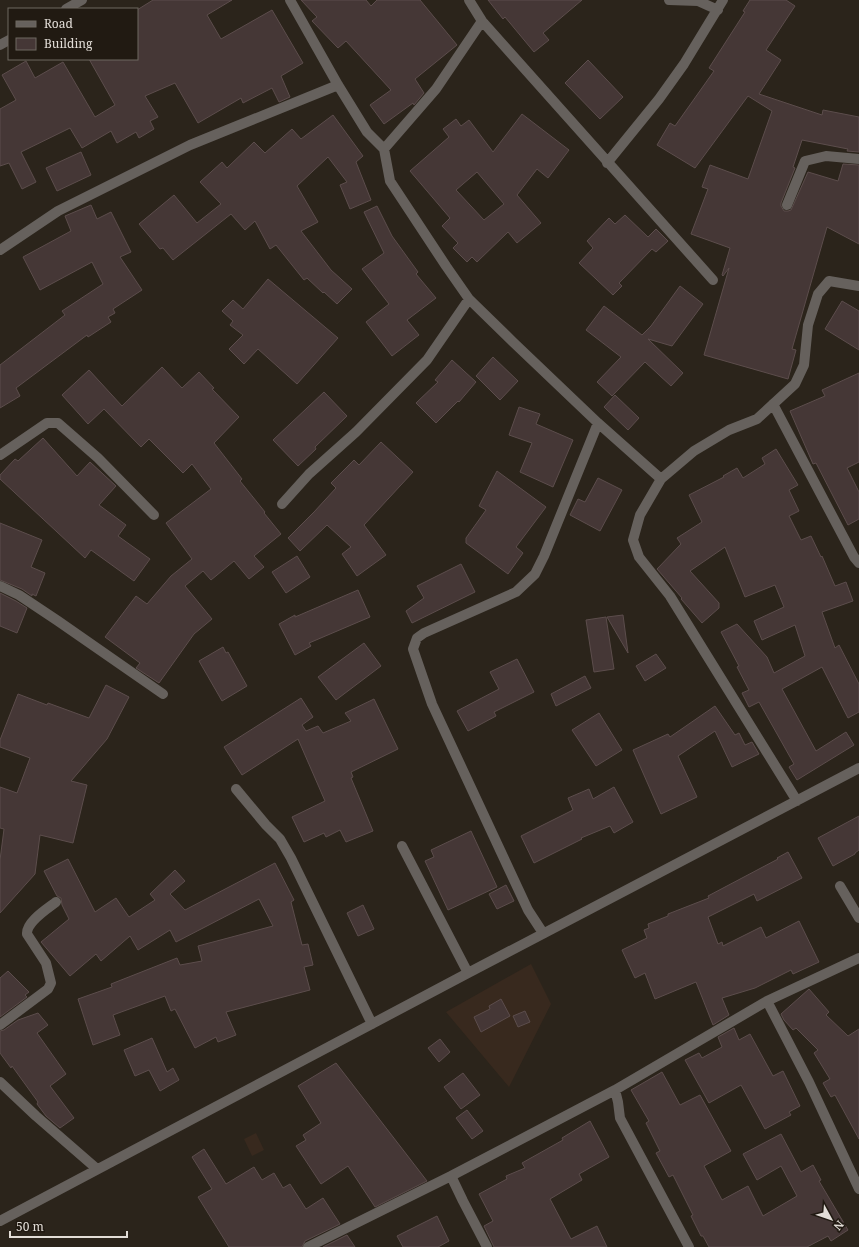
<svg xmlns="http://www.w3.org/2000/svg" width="859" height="1247" font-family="'Noto Serif',serif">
<rect width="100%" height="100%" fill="#2b241b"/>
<path fill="#38291e" d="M531,964L551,1004L509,1087L446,1012Z
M256,1133L264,1150L252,1156L244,1139Z"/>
<path fill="#453736" stroke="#5c4d4c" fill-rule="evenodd" d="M153,0H232L207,15L221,39L272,10L303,63L281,76L290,97L279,102L272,88L243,103L241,98L198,123L175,83L145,96L158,117L150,121L154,129L139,138L136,132L117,143L111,131L82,148L70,128L21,152L36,182L22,189L9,163L0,166V109L16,100L2,75L26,61L35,78L63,62L95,117L115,105L89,59H137V10Z
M301,0H366L371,6L377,0H420L457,45L415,79L424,93L414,105L413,103L384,124L370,105L391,90L346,41L338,48L312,21L317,17Z
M488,0H582L543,33L549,40L534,52L505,17L503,19Z
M750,0H786L795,6L766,50L781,60L759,94L822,115L823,110L859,117V152L847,151L848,149L802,140L793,167L795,168L781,203V206L784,211H788L791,210L808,172L838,181L843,164L859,165V244L827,227L792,349L796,350L788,379L704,355L729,268L723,276L722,275L730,248L691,234L708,189L702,187L710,165L748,179L772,111L748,96L695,168L657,145L670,123L675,126L714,71L709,68L745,12L743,11Z
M588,60L623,97L600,119L565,83Z
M522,114L569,150L548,178L537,169L517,195L541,223L517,243L508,232L477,262L472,257L467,262L453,248L458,243L442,226L450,218L410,171L449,137L443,129L456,119L461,126L469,120L493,152ZM477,172L504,204L484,220L456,190Z
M333,115L363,156L356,162L371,200L350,209L340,185L347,182L328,157L297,186L318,222L301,231L331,270L352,289L337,304L324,292L323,293L307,278L304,280L276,245L270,249L255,221L245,230L231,214L173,260L163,248L160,249L139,224L174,195L197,223L221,204L200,182L222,162L227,168L254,142L265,153L292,129L301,139Z
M81,152L91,175L57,191L46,168Z
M91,205L97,219L111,212L131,252L120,257L142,290L113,309L115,313L108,317L111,322L88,337L87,335L16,388L20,396L0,408V365L65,315L62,311L103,284L92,262L40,290L23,257L71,231L65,216Z
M377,206L392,236L418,272L416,274L436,298L407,320L419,335L392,356L366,322L389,304L362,269L384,253L364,212Z
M625,215L648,237L656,229L668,241L656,252L652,249L619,283L622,286L613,295L579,263L593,248L587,241L609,218L615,224Z
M268,279L338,338L297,384L258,349L244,364L229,349L243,335L230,325L233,321L222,311L233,300L243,309Z
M680,286L703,304L672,346L648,339L683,373L671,386L645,362L612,396L597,382L621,357L586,330L604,306L642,335L651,326Z
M842,301L859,311V350L825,329Z
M493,357L518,381L500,400L476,376Z
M452,360L476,382L459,402L458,401L436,423L416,403L438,382L435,380Z
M162,367L182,388L199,372L214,388L212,389L239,417L214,443L242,479L240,481L265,512L264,513L281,534L254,556L264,567L249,579L234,561L211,580L203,571L185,586L212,619L194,634L159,683L136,668L140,663L105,637L136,596L147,604L171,576L192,559L166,523L211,489L192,464L183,473L149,439L141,447L104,409L88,424L62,395L89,370L122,406Z
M859,373V462L847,468L859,492V519L848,525L816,463L813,464L790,411L825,396L822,390Z
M324,392L347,416L315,447L316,449L298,466L273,440Z
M615,395L639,418L628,430L604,407Z
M519,407L540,414L536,424L573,440L553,487L520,472L532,443L509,435Z
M43,438L77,476L90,462L116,486L99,505L126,525L118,536L150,559L134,581L91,550L85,558L0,479V475L15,459L18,461Z
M381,442L413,472L364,525L386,555L357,576L342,554L351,547L327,525L300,551L288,538L314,512L336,488L331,483L354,460L359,465Z
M776,449L798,485L789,490L799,511L789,516L801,540L811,536L821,557L822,556L835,586L846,582L853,601L822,612L835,648L839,645L859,684V712L848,718L822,667L782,689L816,751L846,732L854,745L797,780L789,767L794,764L759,702L749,707L742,693L749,690L737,667L739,666L721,632L737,624L767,657L774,673L805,656L795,625L762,640L754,621L784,607L775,585L745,597L725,547L690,571L719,603V608L702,623L681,599L682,598L657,569L681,544L677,538L702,522L689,495L724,477L723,476L737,468L743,478L765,464L762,458Z
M497,471L546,507L516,547L523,553L508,574L466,543V538L486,510L479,506Z
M598,478L622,490L600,531L570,515L578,499L585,502Z
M0,523L42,540L31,567L45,573L36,596L32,594V596L22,589L0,580Z
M297,556L310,577L286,593L272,572Z
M461,564L475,592L412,623L406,611L424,598L417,586Z
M358,590L370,617L309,643L311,646L295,655L279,624L295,615V617Z
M0,593L16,601L27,608L17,633L0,626Z
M623,615L628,653L607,617Z
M606,617L614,669L594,672L586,620Z
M364,643L381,666L336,700L318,677Z
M223,647L226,653L228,652L247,686L222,701L199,661Z
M656,654L666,668L645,681L636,666Z
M517,659L534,692L494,712L496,716L468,731L457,711L499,689L490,672Z
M585,676L591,688L556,706L551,694Z
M106,685L129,697L107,739L71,781L87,785L73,843L40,835L35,874L0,913V860L4,829L0,828V787L17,793L30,758L0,747V740L18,694L47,705L48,703L89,718Z
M301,698L313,717L302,725L306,731L318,726L323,733L351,721L345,713L374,699L398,749L351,772L353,777L351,778L373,831L346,842L340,830L326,837L324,833L304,842L292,817L325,801L298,739L242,775L224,747Z
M715,706L735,735L739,733L745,745L752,742L759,754L732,767L715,731L678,756L697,797L661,814L633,750L668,734L670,737Z
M599,713L622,750L596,766L572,730Z
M614,787L633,822L614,833L610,826L581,838L582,839L534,863L521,836L573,810L568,798L589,789L593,799Z
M859,816V850L855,853V854L833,866L818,838Z
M471,831L497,887L448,910L425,861L434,857L431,850Z
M788,852L802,878L757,901L754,894L708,917L718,944L722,942L723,946L761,927L766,938L799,921L819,962L793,974L791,970L755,988L722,998L729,1015L713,1025L696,982L655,999L645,973L635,978L622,950L647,938L644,930L649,928L648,924L668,916V914L709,898L708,896L778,859L777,858Z
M68,859L95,912L116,898L129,917L155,900L150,894L175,870L185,881L170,894L185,910L275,863L294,900L291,902L302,945L308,944L313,965L304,967L310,990L226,1012L236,1035L218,1042L216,1037L195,1048L175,1009L171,1011L165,996L113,1015L120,1035L93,1045L78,999L112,987L111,984L177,958L180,965L202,961L198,946L273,926L259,899L176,942L170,930L138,950L130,936L101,961L96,954L70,976L41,942L69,919L62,905L61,898L57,896L44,871Z
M506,885L514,901L497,909L489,894Z
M363,905L374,929L358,936L347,913Z
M8,971L29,992L25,995L27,997L0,1017V978Z
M809,989L829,1012L826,1015L848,1036L859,1029V1139L835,1095L831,1097L823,1083L830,1079L814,1053L818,1050L796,1028L793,1030L784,1020L781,1014Z
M501,999L510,1016L481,1032L474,1017L490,1009L489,1006Z
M525,1011L530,1022L518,1027L513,1016Z
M38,1013L48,1025L37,1033L66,1074L50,1086L74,1118L60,1128L46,1116L37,1104L38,1102L12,1066L11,1068L0,1053V1031L4,1030L18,1020Z
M734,1028L739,1040L750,1034L773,1076L783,1071L800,1106L789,1112L791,1115L765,1129L741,1085L709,1103L685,1060L699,1053L702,1058L722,1047L718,1037Z
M152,1038L167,1072L173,1068L179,1080L160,1091L149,1070L135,1076L124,1050Z
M440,1039L450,1052L439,1062L428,1048Z
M336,1063L427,1181L375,1207L348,1166L321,1184L296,1146L306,1140L303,1135L321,1123L298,1086Z
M662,1072L680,1105L700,1095L731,1151L704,1166L722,1200L748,1186L763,1216L797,1196L781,1166L757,1180L743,1154L781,1134L801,1172L813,1165L821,1180L819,1181L848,1230L831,1241L828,1236L807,1247H709L703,1236H701L691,1216L693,1215L673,1175L669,1177L656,1153L660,1151L646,1123L649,1121L631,1090Z
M463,1073L480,1095L461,1109L444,1087Z
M467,1110L483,1131L472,1139L456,1118Z
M590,1121L609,1157L579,1174L582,1180L550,1199L571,1239L597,1226L607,1247H494L484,1226L493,1221L479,1194L507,1179L506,1176L525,1168L522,1163L563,1140L562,1138Z
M204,1149L226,1184L254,1167L262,1180L274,1173L283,1188L290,1184L306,1209L323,1198L340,1224L305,1241L302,1247H229L198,1197L212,1189L192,1157Z
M437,1216L449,1241L438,1247H403L397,1236Z
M347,1235L355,1247H323Z"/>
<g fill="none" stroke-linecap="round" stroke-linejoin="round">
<path stroke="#66615d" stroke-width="10" d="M290,0L338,85L367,132L384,149L390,181L446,266L469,299L513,342L598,423L661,479
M469,0L482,21L713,280
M669,0L698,1L718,10
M66,9L82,0
M0,45L9,40
M384,149L436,89L482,21
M607,163L659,99L684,64L723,0
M787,205L805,161L826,156L859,159
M0,250L58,211L190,145L338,85
M773,404L854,557L859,563
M0,455L47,423H58L98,458L154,515
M282,504L309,474L356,432L427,360L469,299
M0,586L19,595L58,621L163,694
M236,789L266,825L280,839L291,858L372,1024
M797,801L670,596L639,557L633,540L640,515L661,479L694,451L729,430L757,419L795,384L804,365L808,325L818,294L829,281L859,286
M402,846L468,973
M840,886L859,918
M543,933L528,910L432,704L413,649L417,638L424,633L516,592L535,574L544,556L598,423
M767,1001L809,1082L859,1189
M0,1025L48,989L51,983L46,963L27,934C26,922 47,909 56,902
M0,1082L36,1116L97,1169
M615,1090L618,1102L620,1118L689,1247
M451,1176L463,1201L487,1247
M0,1221L468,973L859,768
M308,1247L451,1176L615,1090L767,1001L859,958"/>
</g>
<rect x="8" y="8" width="130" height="52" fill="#211a12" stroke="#6e6861"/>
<rect x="16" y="21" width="20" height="6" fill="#66615d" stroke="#6e6861"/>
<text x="44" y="28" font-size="12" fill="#e2ddd7">Road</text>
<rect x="16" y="38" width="20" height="12" fill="#453736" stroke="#6e6861"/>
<text x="44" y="48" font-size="12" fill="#e2ddd7">Building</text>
<g transform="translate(831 1219) rotate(130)" stroke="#211a12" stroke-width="3" paint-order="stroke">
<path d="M0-3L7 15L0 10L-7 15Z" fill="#e2ddd7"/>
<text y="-6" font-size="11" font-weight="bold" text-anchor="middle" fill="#e2ddd7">N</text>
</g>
<path d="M10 1231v6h117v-6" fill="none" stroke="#e2ddd7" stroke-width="2"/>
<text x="16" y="1231" font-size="12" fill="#e2ddd7" stroke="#211a12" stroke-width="3" paint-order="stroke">50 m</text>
</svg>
